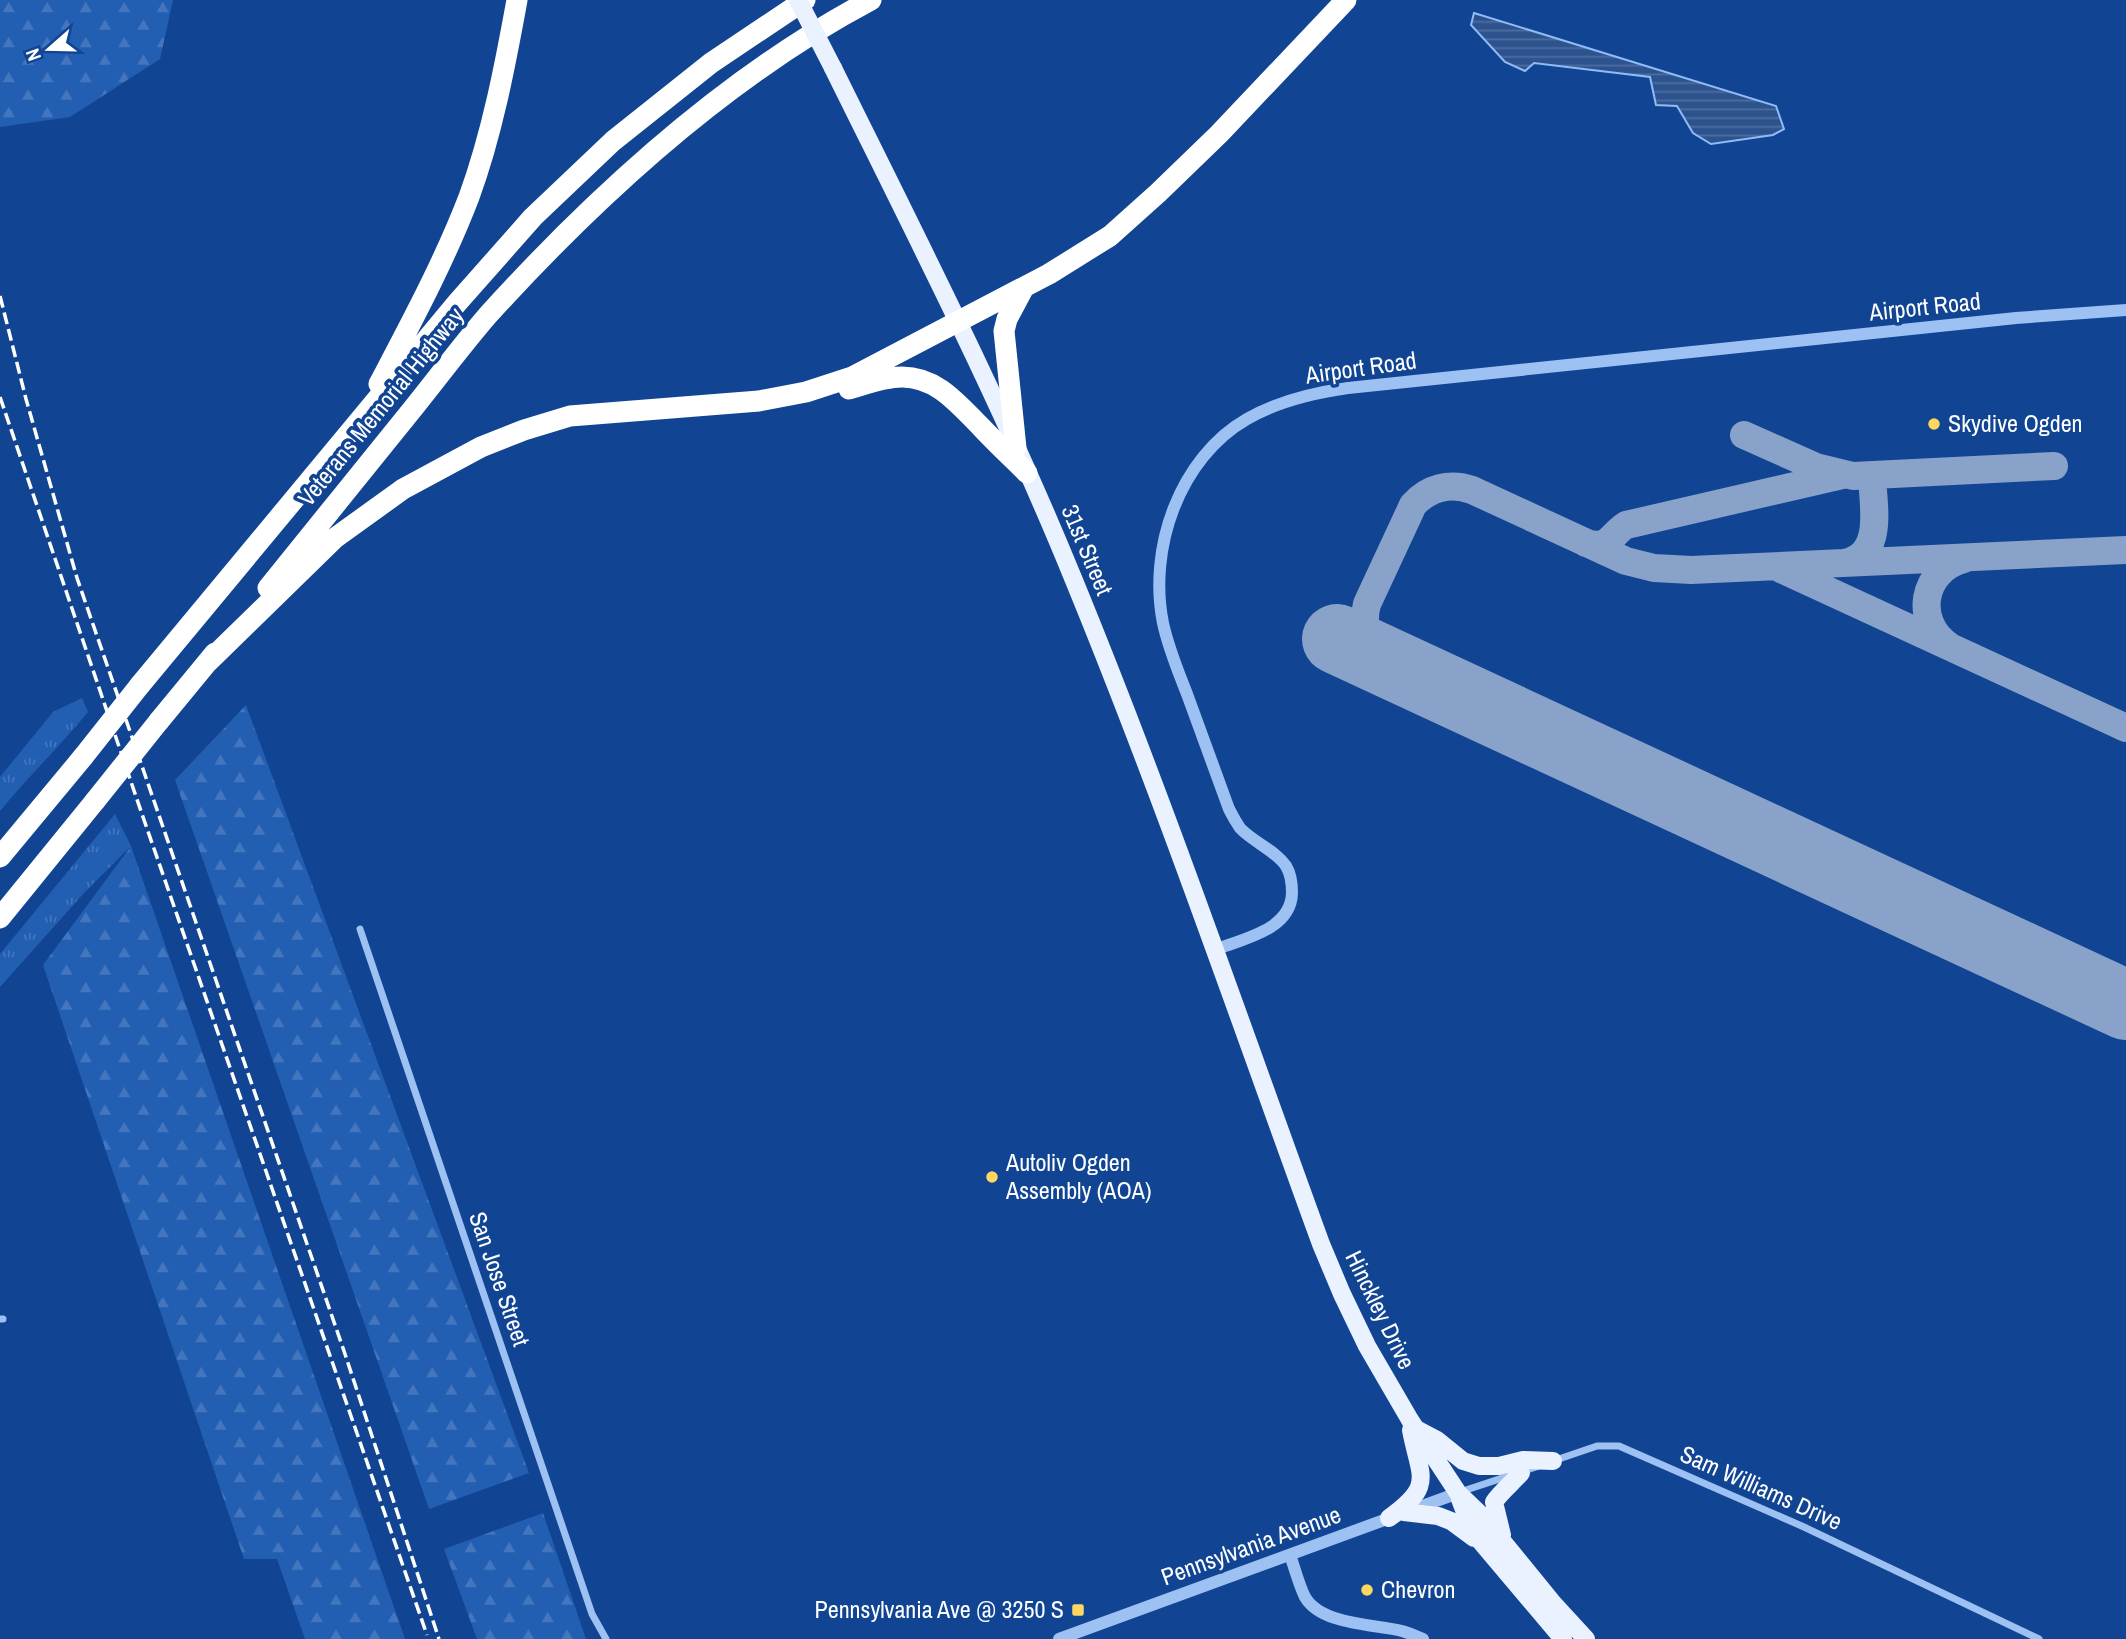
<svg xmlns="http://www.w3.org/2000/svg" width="2126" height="1639" font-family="'Archivo Narrow',sans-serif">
<defs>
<pattern id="grass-tufts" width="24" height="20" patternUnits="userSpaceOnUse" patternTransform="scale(1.75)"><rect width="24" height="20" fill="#225eb2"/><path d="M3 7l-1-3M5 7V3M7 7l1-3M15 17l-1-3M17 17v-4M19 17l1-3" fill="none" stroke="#4376be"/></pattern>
<pattern id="forest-firs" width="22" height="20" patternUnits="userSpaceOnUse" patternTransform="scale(1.75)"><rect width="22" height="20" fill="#225eb2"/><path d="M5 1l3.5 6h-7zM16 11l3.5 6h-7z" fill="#4376be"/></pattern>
<pattern id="water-rules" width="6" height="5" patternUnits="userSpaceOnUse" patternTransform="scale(1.75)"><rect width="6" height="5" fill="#2d538e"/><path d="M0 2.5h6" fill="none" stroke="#4c6d9f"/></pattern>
</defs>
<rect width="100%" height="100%" fill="#114593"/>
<path fill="url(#grass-tufts)" d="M82,698L88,712C60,746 28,777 0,811V777L53,712Z
M115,814L131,846L84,893L0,987V954Z"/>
<path fill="url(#forest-firs)" d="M0,0H173L160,59L70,117L0,127Z
M246,705L529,1473L429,1509L175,780Z
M131,846L405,1639H305L277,1559H244L43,965Z
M543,1513L586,1639H477L444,1549Z"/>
<path fill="url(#water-rules)" stroke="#8fbbf7" stroke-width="2" d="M1474,13L1776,106L1784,129L1773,135L1711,144L1693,133L1677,106L1656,105L1650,77L1534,63L1525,71L1505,62L1471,25Z"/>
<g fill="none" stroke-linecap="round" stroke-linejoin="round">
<path stroke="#88a2c9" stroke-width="28" d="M1744,435L1816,467L1853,476L2054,466
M1586,543C1610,550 1610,535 1626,525L1842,475
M1844,563C1885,555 1873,506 1872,476
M1781,569L2126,728
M1949,646C1913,621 1922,570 1964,559
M1394,666C1371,651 1360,631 1367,604L1413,505C1428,488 1450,482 1472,490L1626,561L1654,568L1691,570L2126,550"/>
<path stroke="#88a2c9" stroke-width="70" d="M1337,639L2126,1005"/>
<path stroke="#9dc1f3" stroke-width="7" d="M360,929L592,1614L606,1639
M0,1319H3
M1553,1461L1597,1446H1619L1804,1527L2039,1639
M1460,1492L1539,1466"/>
<path stroke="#9dc1f3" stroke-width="12" d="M1214,950C1243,939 1291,930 1292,893C1292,884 1291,874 1286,866C1275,850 1253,842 1240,828C1236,822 1232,815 1229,809C1215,771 1201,732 1187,694C1178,671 1168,647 1163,623C1148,549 1179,458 1247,419C1278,401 1312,393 1348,388L2016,318L2126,310
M1290,1555C1295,1569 1299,1585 1305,1597C1321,1625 1374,1624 1402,1631C1409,1633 1416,1636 1423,1639
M1059,1639L1458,1493"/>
<path stroke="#eaf1ff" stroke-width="18" d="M833,68C916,236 1002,404 1073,578C1163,797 1240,1022 1321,1244L1342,1294L1367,1346L1410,1420L1458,1493L1482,1516L1552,1602L1586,1639
M1418,1430L1437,1440L1463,1461L1479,1466H1499L1523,1460L1553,1461
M1460,1499L1469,1523L1481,1542L1563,1639
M1404,1512L1438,1516L1451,1521L1474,1538
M1389,1518C1435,1485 1420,1478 1411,1430
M1502,1535L1494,1502C1500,1493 1513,1482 1521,1473"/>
<path stroke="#fff" stroke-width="21" d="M379,384C411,323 444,262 469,197C492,134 505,66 517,0
M849,389C866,384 884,377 902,377C937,377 958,404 981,427C996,443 1012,458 1027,473
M1016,448L1004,331L1007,319L1023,289
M268,588C317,527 366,467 415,406C439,376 463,344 488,315C597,195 727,76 871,0
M208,662L335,538L403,489L481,447L524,430L570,416L759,401L806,392L852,377L1049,274L1110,236L1158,193L1219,134L1346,0
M140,685L457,303L533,217L613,141L711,63L805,0
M159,721L215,653
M0,857L83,757
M0,918L95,801"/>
<path stroke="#fff" stroke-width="3.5" stroke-dasharray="12 5" stroke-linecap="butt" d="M0,296L26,399L77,578L344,1351L439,1639
M0,397L143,817L427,1635"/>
<path stroke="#eaf1ff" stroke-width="18" d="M798,0L833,68"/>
<path stroke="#fff" stroke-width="21" d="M83,757L140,685
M95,801L159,721"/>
</g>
<g fill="#ffd760" stroke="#114593" stroke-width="2.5">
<circle cx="1934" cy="424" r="7"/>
<circle cx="992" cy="1177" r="7"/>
<circle cx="1367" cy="1590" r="7"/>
<rect x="1071" y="1603" width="14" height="14" rx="3.5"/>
</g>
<g text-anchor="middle" stroke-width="7" stroke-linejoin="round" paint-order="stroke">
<g font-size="24" fill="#fff" stroke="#114593">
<text transform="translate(1925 307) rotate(-6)" y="8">Airport Road</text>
<text transform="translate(1361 368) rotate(-8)" y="8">Airport Road</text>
<text transform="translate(381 407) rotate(-51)" y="8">Veterans Memorial Highway</text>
<text transform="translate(1087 550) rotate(67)" y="8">31st Street</text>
<text transform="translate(499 1279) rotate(71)" y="8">San Jose Street</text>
<text transform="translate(1380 1310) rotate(64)" y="8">Hinckley Drive</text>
<text transform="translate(1761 1488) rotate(24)" y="8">Sam Williams Drive</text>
<text transform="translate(1251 1546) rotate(-20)" y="8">Pennsylvania Avenue</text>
</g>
<g font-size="24" fill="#fff" stroke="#114593" text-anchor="start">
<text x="1948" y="432">Skydive Ogden</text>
<text x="1006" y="1171">Autoliv Ogden<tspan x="1006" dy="28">Assembly (AOA)</tspan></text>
<text x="1381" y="1598">Chevron</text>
<text x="1064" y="1618" text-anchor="end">Pennsylvania Ave @ 3250 S</text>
</g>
</g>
<g transform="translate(49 49) rotate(250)" stroke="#114593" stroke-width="5" paint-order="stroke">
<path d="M0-5L12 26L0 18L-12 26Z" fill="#ffffff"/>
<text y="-10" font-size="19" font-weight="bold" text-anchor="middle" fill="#ffffff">N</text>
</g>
</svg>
